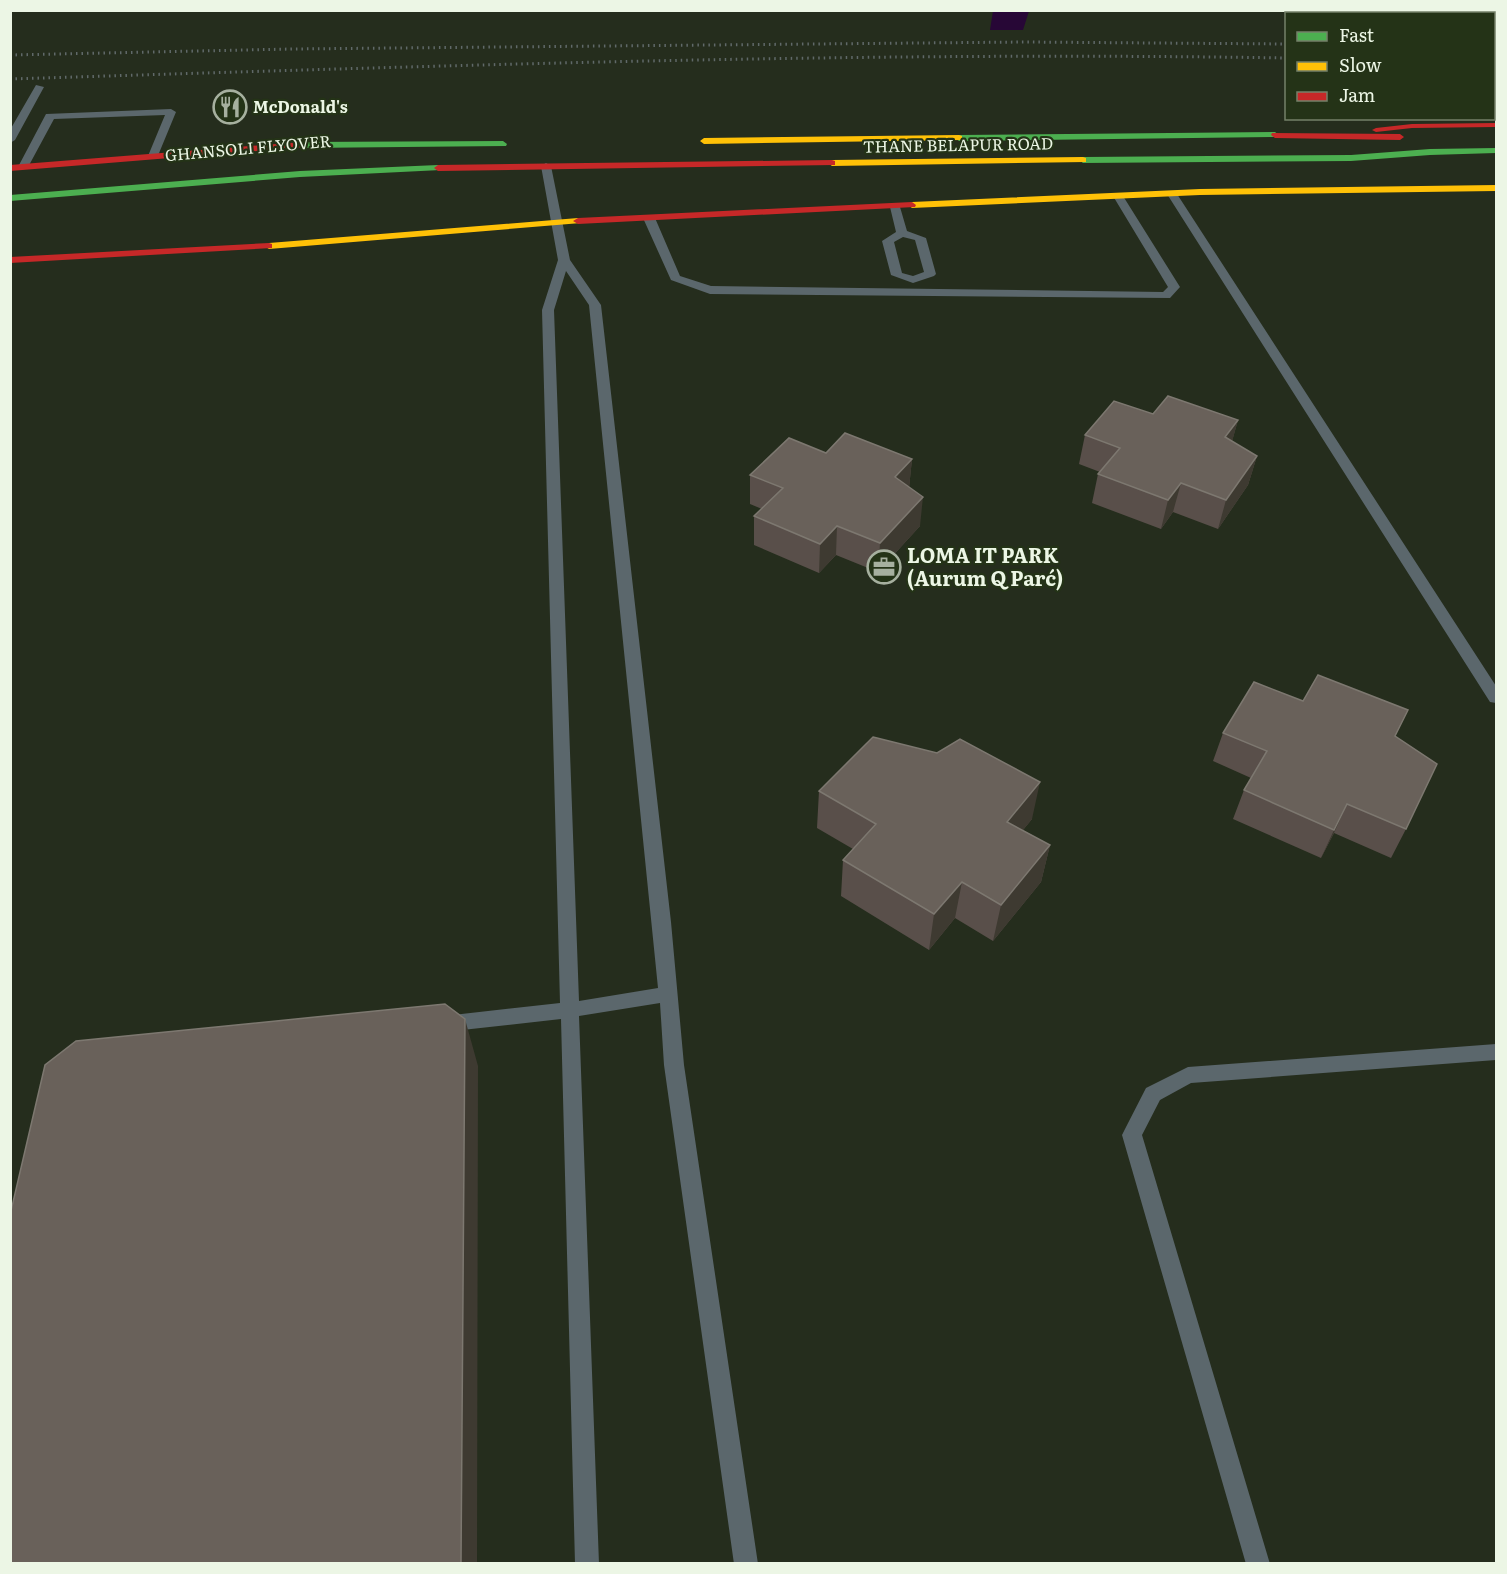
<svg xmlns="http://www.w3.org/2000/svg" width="1507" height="1574" font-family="Literata,serif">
<rect width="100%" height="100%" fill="#252d1d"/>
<path fill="#270736" d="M993,11V10L1029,11L1023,30H990Z"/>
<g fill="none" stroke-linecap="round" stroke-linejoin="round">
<path fill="#5b676c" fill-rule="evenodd" d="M36,85L44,87L15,140L10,143V130Z
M171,109L176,112L157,158L148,156L165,115L54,119L27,169L18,167L46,114Z
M546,163L551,166L570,260L601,305L671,922L684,1065L758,1564H734L664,1065L660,1003L579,1016L599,1564H575L561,1019L444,1032L437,1030L435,1024L437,1018L444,1016L560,1003L542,310L558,260L541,166ZM566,271L589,305L658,988L579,1001L554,310Z
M1168,192L1177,194L1496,686V703L1490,702L1167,194Z
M1118,193L1123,196L1180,287L1170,298L710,294L671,280L643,218L649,215L655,218L680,276L711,286L1163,292L1168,287L1113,196Z
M895,204L900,207L907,231L926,238L936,274L934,276L913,283L891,275L882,241L896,232L890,207ZM903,237L915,240L924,272L913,276L902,273L894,242Z
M1496,1044V1060L1191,1083L1160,1100L1142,1135L1270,1564H1246L1122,1135L1125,1129L1146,1088L1188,1067Z"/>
<path fill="#4caf50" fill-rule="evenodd" d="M1275,132L1279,135L1278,137L959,141L955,138L959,135Z
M503,141L507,144L506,146L302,148L298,145L302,142Z
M1430,149L1496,148V153L1430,155L1351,161L1083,163L1079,160L1083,157L1351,155Z
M438,165L442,168L441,170L300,177L10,201V195L300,171Z"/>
<path fill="#ffc107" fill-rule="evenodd" d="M959,135L962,136V140L704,144L700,141L704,138Z
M1083,157L1086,158V162L832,166L828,163L832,160Z
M1496,185V191L1200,195L912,208L908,205L912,202L1200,189Z
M578,218L581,219V223L269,249L264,246L269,243Z"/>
<path fill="#c62828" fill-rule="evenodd" d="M1496,123V127L1412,128L1376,132L1372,130L1376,128L1412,124Z
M1272,133L1400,134L1404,137L1400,140L1275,138L1271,135Z
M302,142L306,145L305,147L10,171V165Z
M832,160L835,161V165L438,171L434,168L438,165Z
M912,202L916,205L915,207L578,224L573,221L578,218Z
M269,243L272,244V248L10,263V257Z"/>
<path stroke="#606969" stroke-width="3" stroke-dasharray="1.5 4" stroke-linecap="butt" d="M10,55L292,49L1024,42L1286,44
M10,79C435,66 860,51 1286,58"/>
</g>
<path fill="#594f4a" d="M1153,414L1238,420L1232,441L1257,456L1248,485L1218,529L1173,512L1161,529L1092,503L1098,474L1100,472L1079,464L1085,435Z
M826,453L912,459L909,488L920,526L878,572L836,555L819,573L754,545V516L762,509L750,504V475Z
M1408,710L1395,736L1406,829L1391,858L1334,833L1321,858L1233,819L1244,790L1251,778L1213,761L1223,733Z
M819,791L1032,819L1023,830L1050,845L1041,882L993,941L955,918L929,950L841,896L843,860L853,849L817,828Z"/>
<path fill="#3e3a31" d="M1238,420L1230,449L1225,437Z
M1257,456L1248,485L1218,529L1226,500Z
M912,459L909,488L895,477Z
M1181,483L1173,512L1161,529L1168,500Z
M923,497L920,526L878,572L880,543Z
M837,526L836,555L819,573L820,544Z
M1040,782L1032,819L1000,858L1007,822Z
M1347,804L1334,833L1321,858L1334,830Z
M1050,845L1041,882L993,941L1001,905Z
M962,882L955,918L929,950L934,914Z
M465,1019L478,1066L477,1563H461Z"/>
<path fill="#69615a" stroke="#7d7870" stroke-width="1.5" d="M1168,396L1238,420L1225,437L1257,456L1226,500L1181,483L1168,500L1098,474L1120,448L1085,435L1114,401L1153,414Z
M845,433L912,459L895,477L923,497L880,543L837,526L820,544L754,516L783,488L750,475L789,438L826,453Z
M1318,675L1408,710L1395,736L1437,764L1406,829L1347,804L1334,830L1244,790L1267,751L1223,733L1254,682L1303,701Z
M873,737L937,753L960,739L1040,782L1007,822L1050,845L1001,905L962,882L934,914L843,860L876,824L819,791Z
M445,1004L465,1019L461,1563H10V1215L45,1065L76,1041Z"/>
<defs>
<symbol id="restaurant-ring" viewBox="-11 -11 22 22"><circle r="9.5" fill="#243317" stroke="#a6b09f" stroke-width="1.5"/><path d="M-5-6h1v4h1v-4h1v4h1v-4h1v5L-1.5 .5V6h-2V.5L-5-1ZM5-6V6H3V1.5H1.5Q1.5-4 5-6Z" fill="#a6b09f"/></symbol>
<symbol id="office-ring" viewBox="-11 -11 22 22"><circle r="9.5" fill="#243317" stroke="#a6b09f" stroke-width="1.5"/><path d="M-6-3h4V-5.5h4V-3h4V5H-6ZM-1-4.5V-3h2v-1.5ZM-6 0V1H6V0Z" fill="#a6b09f"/></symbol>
</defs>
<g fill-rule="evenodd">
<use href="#restaurant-ring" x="211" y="88" width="38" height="38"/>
<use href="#office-ring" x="865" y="548" width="38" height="38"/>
</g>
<g text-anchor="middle" stroke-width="4.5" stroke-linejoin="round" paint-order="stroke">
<g font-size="16" font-weight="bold" fill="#ecf6e5" stroke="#243317" text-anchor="start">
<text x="253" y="113">McDonald's</text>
</g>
<g font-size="16" fill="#ecf6e5" stroke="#243317">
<text transform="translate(958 145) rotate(-1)" y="6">THANE BELAPUR ROAD</text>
<text transform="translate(248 148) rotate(-5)" y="6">GHANSOLI FLYOVER</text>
</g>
<g font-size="20" font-weight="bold" fill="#ecf6e5" stroke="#243317" text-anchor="start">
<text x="907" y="563">LOMA IT PARK<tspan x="907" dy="23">(Aurum Q Parć)</tspan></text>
</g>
</g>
<rect width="1507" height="1574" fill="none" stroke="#ecf6e5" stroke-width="24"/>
<rect x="1285" y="12" width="210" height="108" fill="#243317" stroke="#748169" stroke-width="1.5"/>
<rect x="1297" y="32" width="30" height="9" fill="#4caf50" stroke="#748169" stroke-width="1.5"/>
<text x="1339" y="42" font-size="18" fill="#ecf6e5">Fast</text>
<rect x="1297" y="62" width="30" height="9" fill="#ffc107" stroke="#748169" stroke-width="1.5"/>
<text x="1339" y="72" font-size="18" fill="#ecf6e5">Slow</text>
<rect x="1297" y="92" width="30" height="9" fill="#c62828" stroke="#748169" stroke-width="1.5"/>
<text x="1339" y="102" font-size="18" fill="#ecf6e5">Jam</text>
</svg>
